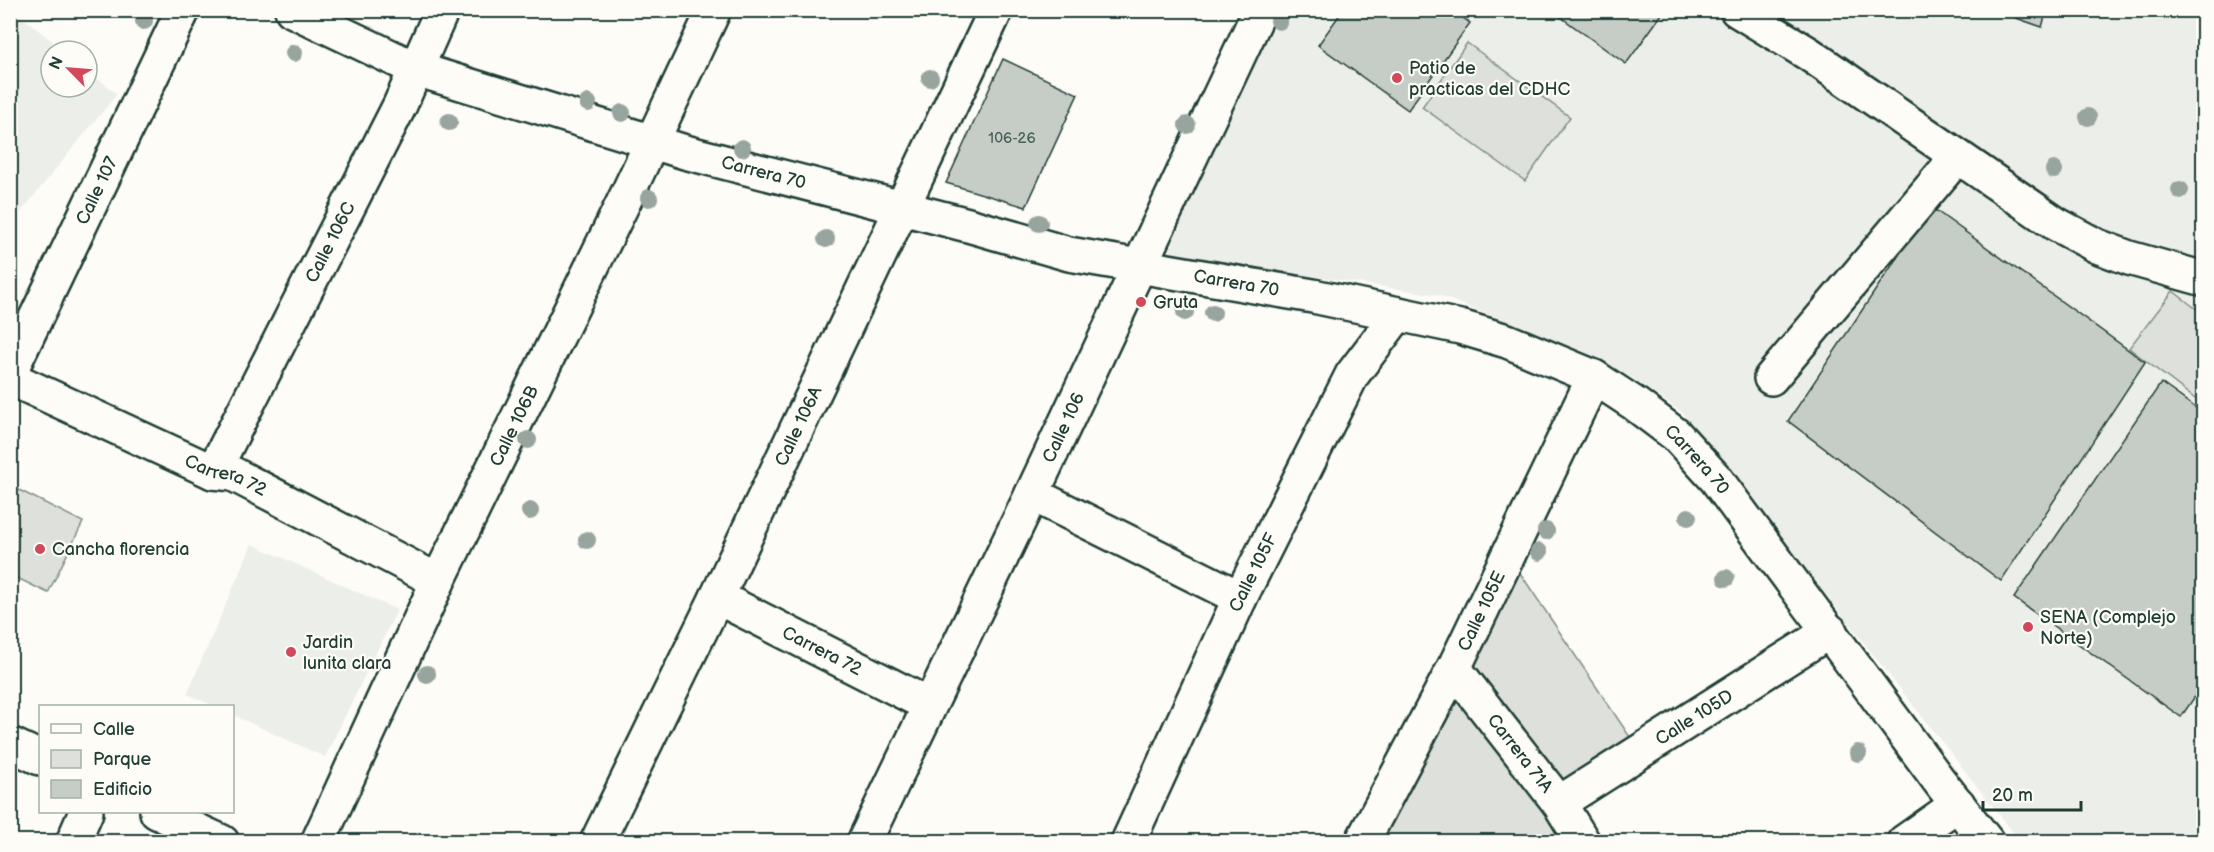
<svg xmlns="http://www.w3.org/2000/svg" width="2214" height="852" font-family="'Balsamiq Sans',sans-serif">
<rect width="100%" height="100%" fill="#fdfcf7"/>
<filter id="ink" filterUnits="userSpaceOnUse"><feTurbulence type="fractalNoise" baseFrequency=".0167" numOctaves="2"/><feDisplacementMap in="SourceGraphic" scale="12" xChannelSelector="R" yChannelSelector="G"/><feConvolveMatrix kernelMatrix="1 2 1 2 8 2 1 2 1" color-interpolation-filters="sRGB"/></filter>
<g filter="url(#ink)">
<path fill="#eceee9" d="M15,11L64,51H51V87H87V70L117,94L11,224L10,11Z
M1276,11H2203V841H2020L1683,413L1632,378L1567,346L1438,295L1164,254L1215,129Z
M252,544L397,610L325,757L233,715L232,706H214L187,694Z"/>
<path fill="#dde0db" stroke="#7e8e88" stroke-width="1.5" d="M1467,43L1570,117L1525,181L1422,107Z
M2173,291L2203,314V405L2129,348Z
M11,486L83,522L48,593L11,575Z
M1518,570L1630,737L1538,796L1584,841L1378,842Z"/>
<path fill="#c6cdc7" stroke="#1f3d34" stroke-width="1.5" d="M1343,10H1452L1470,23L1408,110L1318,45Z
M1551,10H1658L1662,14L1626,64Z
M1993,10H2047L2042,27Z
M1003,59L1078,94L1026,207L946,183Z
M1931,207L2145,362L2001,581L1788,421Z
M2161,383L2204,414V683L2181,717L2014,598Z
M115,836L128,842H113Z"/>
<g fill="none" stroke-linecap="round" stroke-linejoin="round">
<defs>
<g id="minor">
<path id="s1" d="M292,10L416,69L685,152L968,225L1069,254L1313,296L1460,327L1507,341L1594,377L1635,404L1676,435L1716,479L1940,782L1987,842"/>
<path d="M1737,10L1809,54L2056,224L2097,246L2129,258L2204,279"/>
<path id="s2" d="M10,372L183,10"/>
<path id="s3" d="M10,378L213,472L233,474L438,581"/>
<path d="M1771,378L1957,157"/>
<path id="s4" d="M213,472L400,105L442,10"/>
<path d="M1032,494L1240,598"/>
<path id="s5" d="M717,597L929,705"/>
<path id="s6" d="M1454,668L1559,803L1583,842"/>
<path id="s7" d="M1559,803L1830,631"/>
<path d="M73,842L86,812"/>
<path id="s8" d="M318,842L438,581L626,197L714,10"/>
<path id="s9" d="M597,842L717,597L996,10"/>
<path id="s10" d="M864,842L1032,494L1260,10"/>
<path id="s11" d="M1128,842L1240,598L1352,375L1398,314"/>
<path id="s12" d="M1362,842L1454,668L1594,377"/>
<path d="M1904,842L1958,804"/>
</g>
<path id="major" d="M10,744L40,758
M157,812L222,842"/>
</defs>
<use href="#minor" stroke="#1f3d34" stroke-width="38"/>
<use href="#major" stroke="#1f3d34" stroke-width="38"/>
<path stroke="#1f3d34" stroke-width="4" stroke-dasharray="1.5 4.5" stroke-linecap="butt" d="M2200,10L2204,13"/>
<use href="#minor" stroke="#fdfcf7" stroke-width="33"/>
<use href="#major" stroke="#fdfcf7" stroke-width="33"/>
</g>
<g fill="#98a59e">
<circle cx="144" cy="21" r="9"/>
<circle cx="1279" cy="21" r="9"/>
<circle cx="294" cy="53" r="9"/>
<circle cx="930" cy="78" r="9"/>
<circle cx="588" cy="103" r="9"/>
<circle cx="622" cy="113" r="9"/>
<circle cx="2088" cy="117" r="9"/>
<circle cx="449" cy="122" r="9"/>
<circle cx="1187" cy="125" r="9"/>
<circle cx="742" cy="148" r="9"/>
<circle cx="2054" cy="170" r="9"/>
<circle cx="2180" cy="190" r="9"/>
<circle cx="649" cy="198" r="9"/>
<circle cx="1039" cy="223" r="9"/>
<circle cx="826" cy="239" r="9"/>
<circle cx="1185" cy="312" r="9"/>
<circle cx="1213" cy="313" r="9"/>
<circle cx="528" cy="440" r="9"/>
<circle cx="530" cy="511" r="9"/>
<circle cx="1688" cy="517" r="9"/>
<circle cx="1546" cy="531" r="9"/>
<circle cx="587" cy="540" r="9"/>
<circle cx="1539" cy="552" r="9"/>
<circle cx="1726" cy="578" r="9"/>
<circle cx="427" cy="674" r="9"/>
<circle cx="1858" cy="753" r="9"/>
</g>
</g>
<g fill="#d1495b" stroke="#fdfcf7" stroke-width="2">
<circle cx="1397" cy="78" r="6"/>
<circle cx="1141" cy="302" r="6"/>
<circle cx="40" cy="549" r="6"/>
<circle cx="2028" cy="627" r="6"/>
<circle cx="291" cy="652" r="6"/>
</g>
<g text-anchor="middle" stroke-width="4.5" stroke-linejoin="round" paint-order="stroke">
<g font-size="15" fill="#496159">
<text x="1012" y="143">106-26</text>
</g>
<g font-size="18" fill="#1f3d34" stroke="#fdfcf7" text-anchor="start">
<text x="1409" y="74">Patio de<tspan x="1409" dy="21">practicas del CDHC</tspan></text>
<text x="1153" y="308">Gruta</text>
<text x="52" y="555">Cancha florencia</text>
<text x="2040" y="623">SENA (Complejo<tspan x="2040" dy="21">Norte)</tspan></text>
<text x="303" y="648">Jardin<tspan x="303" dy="21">lunita clara</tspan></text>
</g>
<g font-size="18" fill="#1f3d34" stroke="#fdfcf7">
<text dy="6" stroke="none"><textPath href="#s1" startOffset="500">Carrera 70</textPath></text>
<text dy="6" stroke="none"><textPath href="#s2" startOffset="201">Calle 107</textPath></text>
<text dy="6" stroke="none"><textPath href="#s4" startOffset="258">Calle 106C</textPath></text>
<text dy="6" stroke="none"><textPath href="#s1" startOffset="986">Carrera 70</textPath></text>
<text dy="6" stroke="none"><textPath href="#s8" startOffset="460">Calle 106B</textPath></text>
<text dy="6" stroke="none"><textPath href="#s10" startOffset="460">Calle 106</textPath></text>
<text dy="6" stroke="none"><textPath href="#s9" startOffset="462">Calle 106A</textPath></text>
<text dy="6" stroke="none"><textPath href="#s1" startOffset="1490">Carrera 70</textPath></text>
<text dy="6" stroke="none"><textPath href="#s3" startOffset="237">Carrera 72</textPath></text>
<text dy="6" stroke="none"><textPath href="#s11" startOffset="297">Calle 105F</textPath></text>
<text dy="6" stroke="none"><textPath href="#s12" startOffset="260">Calle 105E</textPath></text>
<text dy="6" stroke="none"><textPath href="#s5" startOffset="118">Carrera 72</textPath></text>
<text dy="6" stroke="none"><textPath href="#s7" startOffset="160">Calle 105D</textPath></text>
<text dy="6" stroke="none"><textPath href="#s6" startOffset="108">Carrera 71A</textPath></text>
</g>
</g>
<rect width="2214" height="852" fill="none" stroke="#fdfcf7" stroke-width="36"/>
<rect x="18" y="18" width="2178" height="816" fill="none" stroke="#1f3d34" stroke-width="2" filter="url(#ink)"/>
<rect x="39" y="705" width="195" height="108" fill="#fdfcf7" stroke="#a4b0a9" stroke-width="1.5"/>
<rect x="51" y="724" width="30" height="9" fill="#fdfcf7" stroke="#a4b0a9" stroke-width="1.5"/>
<text x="93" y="735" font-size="18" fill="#1f3d34">Calle</text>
<rect x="51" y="750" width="30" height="18" fill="#dde0db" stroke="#a4b0a9" stroke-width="1.5"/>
<text x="93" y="765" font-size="18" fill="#1f3d34">Parque</text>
<rect x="51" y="780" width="30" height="18" fill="#c6cdc7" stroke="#a4b0a9" stroke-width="1.5"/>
<text x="93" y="795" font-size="18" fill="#1f3d34">Edificio</text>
<g transform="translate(69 69) rotate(295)"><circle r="28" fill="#fdfcf7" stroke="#a4b0a9" stroke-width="1.5"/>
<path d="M0-4.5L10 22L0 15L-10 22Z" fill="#d1495b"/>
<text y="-9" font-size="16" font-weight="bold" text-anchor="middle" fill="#1f3d34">N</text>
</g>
<path d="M1983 801v9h98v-9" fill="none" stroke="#1f3d34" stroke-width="3"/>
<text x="1992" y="801" font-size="18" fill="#1f3d34" stroke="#fdfcf7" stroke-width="4.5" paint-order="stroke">20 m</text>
</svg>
